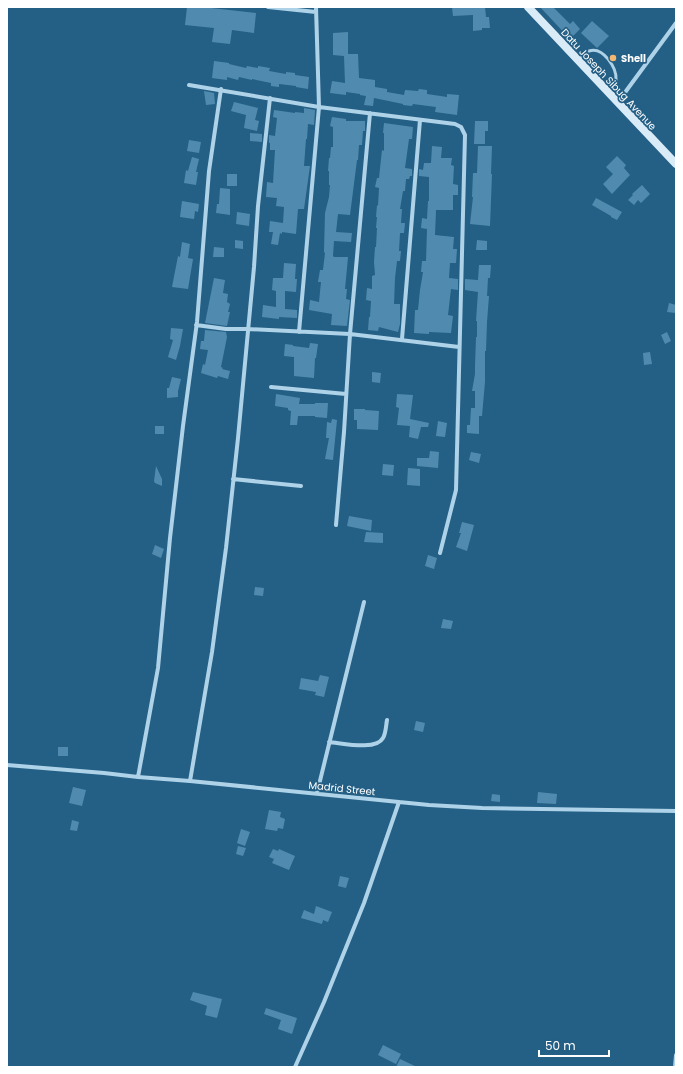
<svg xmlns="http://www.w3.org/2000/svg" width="683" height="1074" font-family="Poppins,sans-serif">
<rect width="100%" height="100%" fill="#245f85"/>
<path fill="#508baf" d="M187,7H202L256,13L254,33L232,30L230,44L212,42L214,28L185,25Z
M452,7H485L486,17H489L490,28H482V30L473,31V15L453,16Z
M540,7H553L570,24L573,21L580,29L570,39Z
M592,21L609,36L597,48L581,33Z
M348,32V54H358L359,78L375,80V87L387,89V92L404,95L405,90L418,91L419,89L427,90V94L447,97V94L459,95L457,115L435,112L436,107L413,104L412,106L403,105V104L374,98L373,106L364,105L366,96L360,95V94L346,92V95L330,93L332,81L345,83L344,56L333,55V33Z
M214,61L229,63V64L246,68L247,66L258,68V66L270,68L269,71L286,74V72L295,73V75L309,77L308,89L296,87V86L279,84V87L271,86V83L252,79V80L239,77L238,80L227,77V80L212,78Z
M204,91L214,93L215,104L206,105Z
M234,102L258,108L255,120L259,121L257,131L244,128L246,115L231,111Z
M304,108L315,110L314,125L308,124L307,139H306L304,166H310L304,209H298L296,234L282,232V234L280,233L278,245L271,244L273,232H269L270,221L283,223L284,207L276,206L277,198L266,197L267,182L273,183L275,150H270V143H269V135L275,136L277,118L273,117L274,110L295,113V112L304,113Z
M332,117L346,119V121H365V131H363L362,145H359L358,160H357L350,215L338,214L336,232L352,233L351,242L334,241L333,256L334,257H348L345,289H347L346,299L350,300L347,326L331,325L332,314L309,310L310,300L319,302L321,282H318L320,270H323L325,253L324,252L325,213L329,197L330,185H329V171H328L329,158H330L331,147H333V127L330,126Z
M475,121H488V131H485V144H474Z
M384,123L413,127L412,139H409L405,168L412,169V176H410L409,179H406L405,191H403L400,209H402L401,223H405L404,233H400L399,251H401L400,261H397L395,278L394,304H400V324L398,332L379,327L378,331L368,330L369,317H370L371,301L366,300L367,288L372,289V276L375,275L374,262L375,247H376L377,228H376L377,217H376L377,205L378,206L379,188L375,187L377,178H379L382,150L384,151V133H383Z
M250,133L262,134V142L250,141Z
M189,140L201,142L199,153L187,151Z
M432,146L442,147L441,158H452L451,165L454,166L453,184L458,185V195H453V210H436L435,235L454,237L453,249H457L456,263H450L449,278L458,279V290L451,289L448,315L453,316L451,333L429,332V334L414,333L415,310H418L420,290L423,272H421L422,261H426L427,229L421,228L422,218L427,219L428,201H429V177L419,176V169L423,170L424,163H431Z
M478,146H492L491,174H492L490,226L470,224L473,197H472L473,173H477Z
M617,156L626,165L624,168L630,175L612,194L603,184L613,174L606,167Z
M192,157L199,159L196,172H198L196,185L184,183L186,170L188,171Z
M227,174H237V186H227Z
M642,185L650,194L641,203L638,200L634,205L628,200L633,195L632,194Z
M220,188L230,189V215L216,213L217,204H219Z
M596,198L622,212L617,220L611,217V216L592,205Z
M182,201L199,204L198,212L195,211L194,219L180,217Z
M237,212L250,214L249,226L236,224Z
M235,240L243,241V249L235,248Z
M477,240L487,241V250H476Z
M182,242L190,244L188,258L193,259L188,289L172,287L178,256L180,257Z
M214,247L224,248V257H213Z
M284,263L296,264L295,279H297L296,292L285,291V309L297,310V318L279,317V319L262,317L263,305L276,307V291L272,290L273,278H283Z
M479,265H491L490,278H488L487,296H489L487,322L486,351H485V382L482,416H479V434L467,433V425H470L471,408H475V391H472L475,374V366L476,337H477V321H476L478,292L465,290V279L478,280Z
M214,278L225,280L223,293L228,294L227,302L230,304L228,312H230L227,326L205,323Z
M669,303L676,305V313L667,312Z
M171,328L183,329L180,346L176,360L168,357L173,340L170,339Z
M205,330L226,332L227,337L221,367L223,368L222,369L230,371L228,379L218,376L217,378L201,373L203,364L205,365L208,350L200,349L201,341H204Z
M667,332L671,341L665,344L661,335Z
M310,343L318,344L316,358H315L314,378L294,376V357L284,356L285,344L293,345V346L309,348Z
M650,352L652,364L644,365L643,353Z
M372,372L381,373L380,383L372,382Z
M172,377L181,379L178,391V397L167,398V388H169Z
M276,394L300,398L299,404H315V403H328L327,418L315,417V416H298L297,425H290L291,411L288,410V408L275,406Z
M397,394L413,395L410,419L429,423L428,427H421L418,439L409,437L410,426L397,425L399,408L396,407Z
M354,409H365V410L379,411L378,430L357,429V420H354Z
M332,419L337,420L333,460L325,459L329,438H326L327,422L331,423Z
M438,421L447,423L445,437L436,436Z
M155,426H164V434H155Z
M430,451L439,452L438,468L417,466V458H429Z
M471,452L481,454L479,463L469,460Z
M383,464L394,465L393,476L382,475Z
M156,466L162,479V486L155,483L154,481Z
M408,468L420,469V486L407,485Z
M349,516L372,520L371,531L347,526Z
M462,522L474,525L467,551L456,547L461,533H459Z
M366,532L383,533V543L364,542Z
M155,545L164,549L161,558L152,554Z
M428,555L437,558L434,569L425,566Z
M255,587L264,588L263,596L254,595Z
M443,619L453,621L451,629L441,628Z
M320,675L329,677L324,697L315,695L316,692L299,689L301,678L318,681Z
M416,721L425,723L423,732L414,730Z
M58,747H68V756H58Z
M73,787L86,790L82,806L69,803Z
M538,792L557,794L556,804L537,803Z
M492,794L500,795V802L491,801Z
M269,810L281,812L280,817L285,819L283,829L278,828L277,831L265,829Z
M72,820L79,822L77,831L70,830Z
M241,829L250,832L245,846L237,843Z
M238,846L246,848L243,856L236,854Z
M273,849L278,851L279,849L295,856L289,870L272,863L274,859L269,857Z
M340,876L349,878L346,888L338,886Z
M316,906L332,912L328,922L323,920L322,924L301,918L304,910L314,914Z
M193,992L222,999L217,1018L205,1015L207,1006L190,1000Z
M266,1008L297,1018L292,1034L278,1029L281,1020L264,1014Z
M383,1045L401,1054L396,1064L378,1055Z
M400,1059L417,1067H396Z"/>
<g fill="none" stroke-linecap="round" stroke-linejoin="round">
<path stroke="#aed2e8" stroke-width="3" d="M579,59C582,56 585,52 589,51C603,46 617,68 616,80C615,84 612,87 609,90"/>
<path stroke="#aed2e8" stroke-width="4" d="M268,7L316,12
M189,85L319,107L455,124L461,127L465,135L456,490L440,553
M618,102L676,23
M196,325L226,329H248L350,334L459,347
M299,332L319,107L316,7
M402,339L420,120
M271,387L346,394
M233,479L301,486
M336,525L344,432L350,334L370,113
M329,742C342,743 376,751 383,738C386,733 386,725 387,720
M7,765L104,773L138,777L190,781L429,805L482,808L676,811
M138,777L158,668L170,538L183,426L197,322L209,171L221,89
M190,781L212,652L226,548L238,438L254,267L258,206L270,98
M317,793L364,602
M295,1067L324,1002L364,903L399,802
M675,1067L676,1055"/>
<path stroke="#d8ebf7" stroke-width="8" d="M528,7L676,164"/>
</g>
<circle fill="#f2b772" stroke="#245f85" stroke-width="1.5" cx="613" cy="58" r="4"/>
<g text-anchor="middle" stroke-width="3.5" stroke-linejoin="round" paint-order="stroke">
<g font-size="10" font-weight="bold" fill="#fff" stroke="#245f85" text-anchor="start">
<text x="621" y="62">Shell</text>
</g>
<g font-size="10" fill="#fff" stroke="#245f85">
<text transform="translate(609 79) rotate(47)" y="4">Datu Joseph Sibug Avenue</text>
<text transform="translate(342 788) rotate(6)" y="4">Madrid Street</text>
</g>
</g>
<rect width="683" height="1074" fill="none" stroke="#ffffff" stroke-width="16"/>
<path d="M539 1050v6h70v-6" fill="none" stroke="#ffffff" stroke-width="2"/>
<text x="545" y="1050" font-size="12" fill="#ffffff" stroke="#245f85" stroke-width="3" paint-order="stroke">50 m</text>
</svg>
